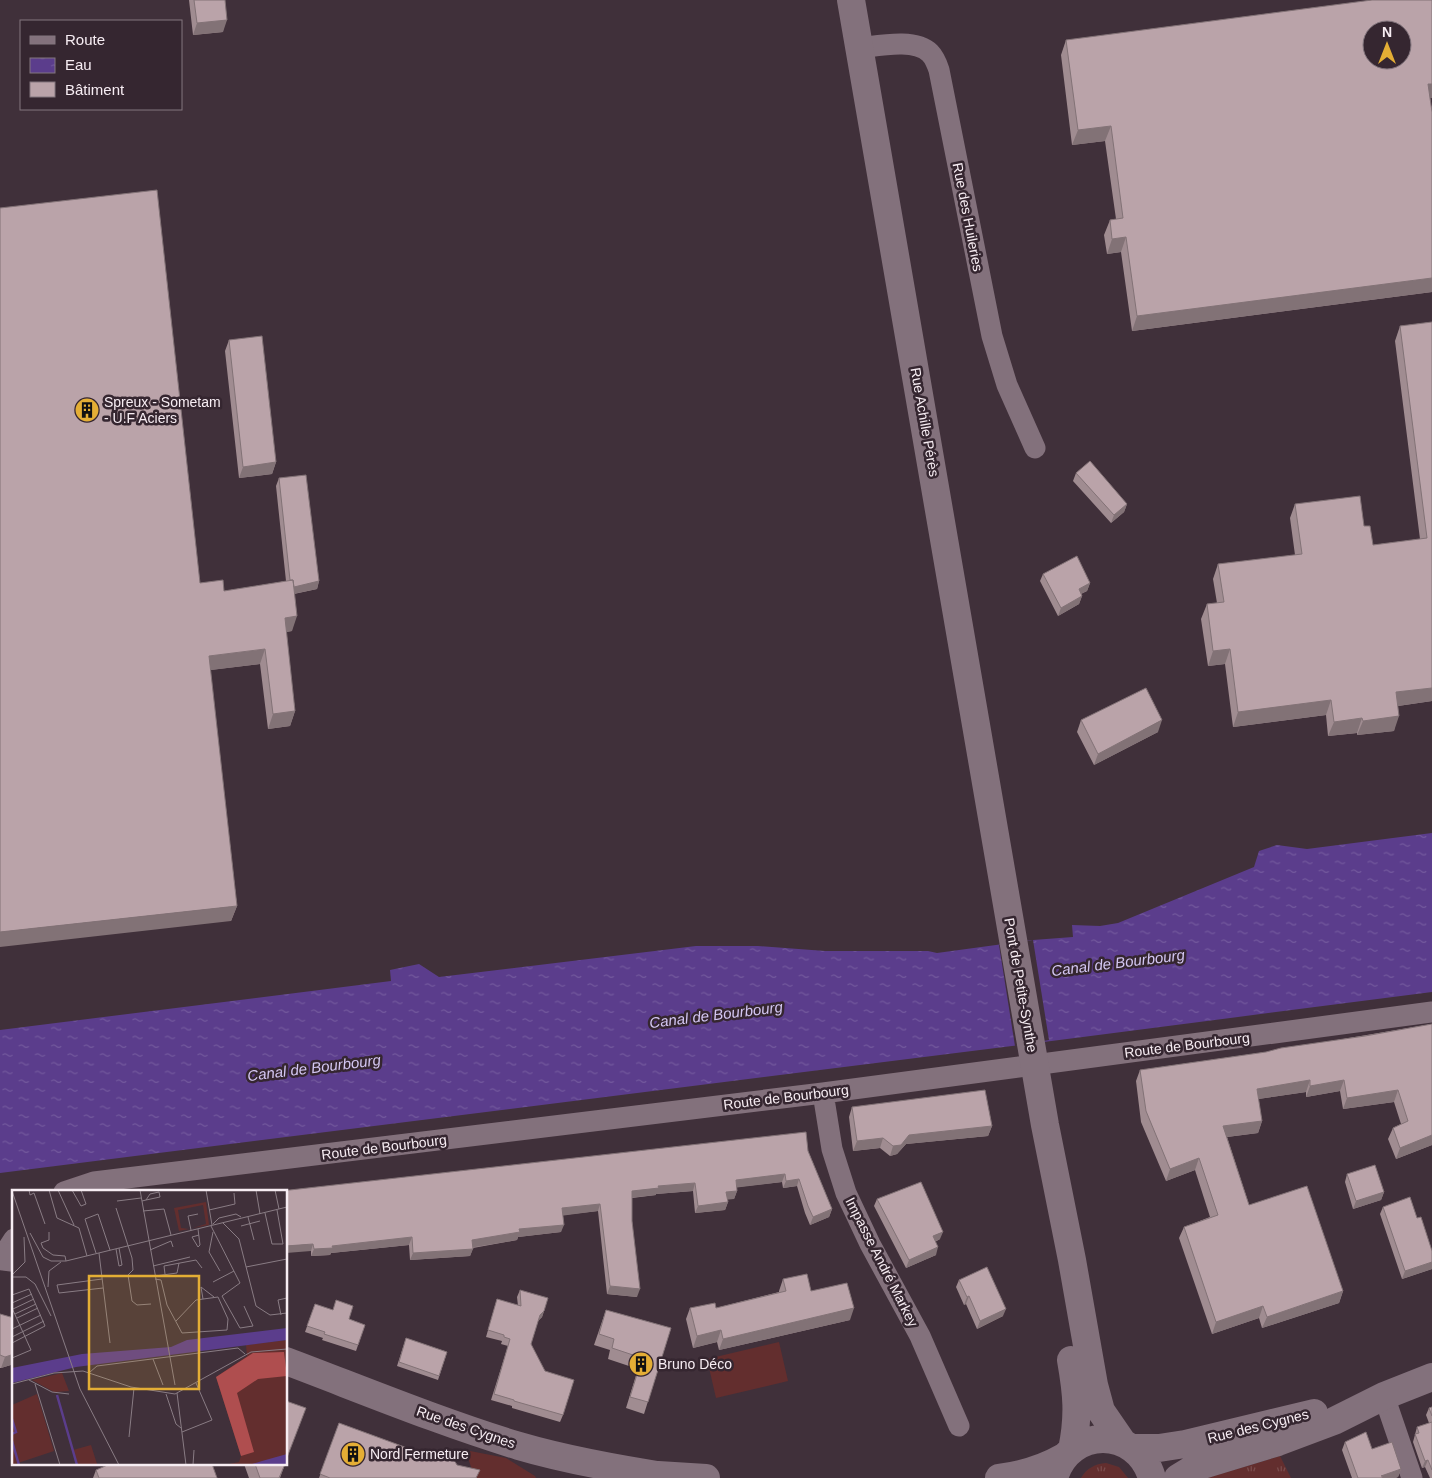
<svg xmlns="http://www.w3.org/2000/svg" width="1432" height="1478" font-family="Helvetica,sans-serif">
<defs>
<pattern id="grass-tufts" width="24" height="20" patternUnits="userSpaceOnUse" patternTransform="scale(1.25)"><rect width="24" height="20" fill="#632e2e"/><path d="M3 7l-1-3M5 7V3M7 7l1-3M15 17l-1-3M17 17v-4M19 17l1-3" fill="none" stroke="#7a4d4d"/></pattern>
<pattern id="water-ripples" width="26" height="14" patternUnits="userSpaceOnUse" patternTransform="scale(1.25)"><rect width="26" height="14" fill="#5b3d8c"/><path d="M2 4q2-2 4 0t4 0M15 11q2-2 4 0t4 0" fill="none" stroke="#73599d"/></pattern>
</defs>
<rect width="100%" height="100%" fill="#40303a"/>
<path fill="url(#grass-tufts)" d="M1280,1456L1291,1478H1207Z
M1106,1463L1119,1467L1128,1478H1081C1087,1468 1095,1464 1106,1463Z"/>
<path fill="#632e2e" d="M779,1342L788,1381L716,1398L707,1359Z
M465,1450L506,1458L535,1476L536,1478H475Z"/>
<path fill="url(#water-ripples)" d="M1432,833V992L1075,1038L0,1173V1030L391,981L390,970L419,964L439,977L696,946H758L825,951H928L937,953L1033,940L1073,937L1072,925L1100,926L1118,923L1254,867L1259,851L1277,845L1307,849Z"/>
<path fill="#40303a" d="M1033,940L1049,1040L1015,1046L999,945Z"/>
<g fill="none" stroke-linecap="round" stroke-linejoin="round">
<path stroke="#83717c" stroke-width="21" d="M859,48C878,46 915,38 930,53C935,58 937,64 939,70L992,336L1007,385L1035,448
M823,1093L832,1149L846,1193L870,1244L920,1336L959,1426
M64,1192L94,1182L823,1093L1432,1012
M3,1256L14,1239
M1384,1396L1412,1478"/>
<path stroke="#83717c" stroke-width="28" d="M851,0L1045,1125L1072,1260L1094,1385L1101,1411L1123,1443
M0,1256L14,1258
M1071,1360C1077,1394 1079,1416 1072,1450
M286,1361C363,1390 440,1422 519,1446C570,1461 623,1470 675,1478
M1132,1448H1159L1185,1444L1314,1413
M658,1475L706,1478
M999,1478C1023,1475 1043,1469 1064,1457
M1054,1478C1069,1426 1137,1426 1152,1478
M1178,1478L1196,1467L1278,1442L1334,1421L1384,1396L1432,1377"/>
</g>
<path fill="#a08c91" d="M189,0H225L223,32L193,35Z
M1066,40L1430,98L1432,112V292L1132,331L1121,252L1107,254L1104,235L1110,220L1116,219L1105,141L1072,145L1061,55Z
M1432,322V701L1398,706L1394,731L1357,735V733L1328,736L1326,715L1233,727L1225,664L1208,666L1201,619L1207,604L1217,603L1213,579L1218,564L1295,555L1290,518L1295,504L1364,526L1373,545L1420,539L1395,341L1400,326Z
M229,340L276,462L272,474L239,478L225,351Z
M1076,473L1127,504L1124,512L1111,523L1073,481Z
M279,478L319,581L317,589L294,594L292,631L286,632L295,711L290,726L268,729L260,664L210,670L237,906L231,921L200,583L224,591L286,581L276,486Z
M1043,574L1090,583L1087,591L1081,594L1082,596L1079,604L1058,616L1040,581Z
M1081,720L1158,732L1094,765L1077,732Z
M1432,1024V1145L1396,1159L1388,1139L1393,1128L1401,1124L1394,1102L1343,1109L1340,1091L1306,1097V1092L1258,1099L1262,1121L1258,1133L1227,1137L1249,1205L1343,1291L1339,1303L1262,1328L1259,1318L1212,1334L1179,1238L1184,1227L1210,1217L1195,1170L1166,1181L1141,1122L1136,1081L1140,1070L1266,1052Z
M852,1107L992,1126L988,1136L906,1144L897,1154L890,1156L880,1148L853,1151L849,1117Z
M808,1151L832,1209L829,1217L810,1225L805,1213L797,1186L783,1188L782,1182L737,1187V1191L734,1199H728V1202L725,1210L695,1213L693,1191L656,1194V1195L632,1198V1221L637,1297L607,1294L598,1211L563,1215L561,1232L518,1237L517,1240L473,1248L470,1256L410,1260L409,1245L331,1253L330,1255L311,1256V1251L286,1192Z
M1347,1174L1384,1192L1381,1200L1353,1209L1345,1182Z
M877,1199L940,1239L935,1242L936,1255L906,1268L874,1206Z
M1383,1207L1417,1218L1432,1251V1269L1402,1279L1380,1214Z
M783,1279L811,1291L850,1320L719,1350L717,1342L693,1348L686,1319L690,1308H716L779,1292V1291Z
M959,1280L1003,1316L977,1329L966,1304L964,1305L956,1287Z
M520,1290L544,1311L542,1317L538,1321L531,1344L563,1415L560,1422L512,1408V1406L491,1400L508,1346L501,1344L502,1341L486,1337L497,1299L518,1306L517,1297Z
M315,1304L349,1319L365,1325L356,1351L322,1340L323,1338L305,1332Z
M606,1310L671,1328L644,1414L626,1408L638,1369L608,1359L610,1350L594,1345Z
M0,1314L14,1318V1364L1,1368H0Z
M406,1338L447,1352L438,1380L397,1366Z
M1432,1407V1478H1430L1425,1467L1422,1468L1413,1442L1417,1427L1429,1423L1426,1415L1429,1408Z
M339,1423L440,1460L457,1465L477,1478H319Z
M1345,1442L1372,1449L1401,1469L1398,1477L1395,1478H1352L1342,1450Z
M244,1464H285L280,1478H249Z
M96,1470L217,1478H93Z"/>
<path fill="#827276" d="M227,20L223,32L193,35L197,23Z
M1428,84H1432V98L1423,99Z
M1111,126L1105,141L1072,145L1078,130Z
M1126,237L1121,252L1107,254L1112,239Z
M1432,278V292L1132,331L1137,316Z
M276,462L272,474L239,478L243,467Z
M1127,504L1124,512L1111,523L1114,515Z
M319,581L317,589L288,595L291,587Z
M1090,583L1087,591L1076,596L1079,589Z
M1082,596L1079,604L1058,616L1061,608Z
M297,616L292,631L279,633L285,618Z
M265,649L260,664L203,671L209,656Z
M1230,649L1225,664L1208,666L1213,651Z
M1432,688V701L1391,707L1396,692Z
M1331,700L1326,715L1233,727L1238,712Z
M295,711L290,726L268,729L273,714Z
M1399,716L1394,731L1357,735L1363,721Z
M1362,718L1357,733L1328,736L1334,722Z
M1162,720L1158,732L1094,765L1098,754Z
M237,906L231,921L0,947V932Z
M1310,1080L1306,1092L1252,1100L1257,1089Z
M1344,1080L1340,1091L1306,1097L1310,1086Z
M1398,1090L1394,1102L1343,1109L1347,1098Z
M1262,1121L1258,1133L1219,1138L1223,1126Z
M992,1126L988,1136L906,1144L897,1154L890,1156L893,1146L909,1135Z
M1432,1135V1145L1396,1159L1400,1148Z
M883,1138L880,1148L853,1151L857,1141Z
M1199,1158L1195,1170L1166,1181L1170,1169Z
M785,1174L782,1182L733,1188L736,1180Z
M799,1179L797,1186L783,1188L786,1181Z
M695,1183L693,1191L656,1194V1195L629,1198L632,1191L658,1186Z
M737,1191L734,1199L724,1200L726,1192Z
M1384,1192L1381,1200L1353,1209L1356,1201Z
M728,1202L725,1210L695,1213L698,1206Z
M600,1204L598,1211L560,1216L562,1208Z
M832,1209L829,1217L810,1225L813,1217Z
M564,1225L561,1232L518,1237L517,1240L469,1248L472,1240L519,1229Z
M943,1232L940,1239L930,1244L933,1236Z
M412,1237L409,1245L331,1253L330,1255L311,1256L314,1249L332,1246Z
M313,1244L311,1251L286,1253V1246Z
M938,1247L936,1255L906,1268L909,1260Z
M473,1249L470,1256L410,1260L413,1253Z
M1432,1262V1269L1402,1279L1405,1271Z
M610,1286L640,1289L637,1297L607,1294Z
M1343,1291L1339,1303L1262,1328L1267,1317Z
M969,1296L966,1304L964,1305L967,1297Z
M1263,1306L1259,1318L1212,1334L1216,1322Z
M854,1308L850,1320L719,1350L723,1339Z
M1006,1309L1003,1316L977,1329L980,1321Z
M544,1311L542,1317L537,1322L540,1315Z
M721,1330L717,1342L693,1348L697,1336Z
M14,1354V1364L1,1368L5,1357Z
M1428,1460L1425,1467L1422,1468L1425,1461Z
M1401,1469L1398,1477L1395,1478H1381V1476Z"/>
<path fill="#baa3a9" stroke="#827276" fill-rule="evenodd" d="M194,0H225L227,20L197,23Z
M1372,0H1432V84H1428L1432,112V278L1137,316L1126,237L1112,239L1110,220L1123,218L1111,126L1078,130L1066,40ZM1372,30H1402V60H1372Z
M157,190L200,583L223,580L224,591L293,580L297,616L285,618L295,711L273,714L265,649L209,656L237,906L0,932V208Z
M1432,322V688L1396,692L1399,716L1363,721L1362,718L1334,722L1331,700L1238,712L1230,649L1213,651L1207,604L1224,602L1218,564L1302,554L1295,504L1360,496L1364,526H1370L1373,545L1427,538L1400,326Z
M262,336L276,462L243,467L229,340Z
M1090,461L1127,504L1114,515L1076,473Z
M306,475L319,581L294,587L293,580H290L279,478Z
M1077,556L1090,583L1079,589L1082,596L1061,608L1043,574Z
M1146,688L1162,720L1098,754L1081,720Z
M1432,1024V1135L1400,1148L1393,1128L1408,1121L1398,1090L1347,1098L1344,1080L1310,1086V1080L1257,1089L1262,1121L1223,1126L1249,1205L1307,1186L1343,1291L1267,1317L1263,1306L1216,1322L1184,1227L1218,1215L1199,1158L1170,1169L1146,1111L1140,1070L1266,1052L1281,1048L1365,1036Z
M985,1090L992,1126L909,1135L901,1145L893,1146L883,1138L857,1141L852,1107Z
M806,1132L808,1151L832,1209L813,1217L808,1206L799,1179L786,1181L785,1174L736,1180L737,1191L726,1192L728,1202L698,1206L695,1183L658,1186L659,1188L632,1191V1221L640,1289L610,1286L600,1204L562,1208L564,1225L519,1229L520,1232L472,1240L473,1249L413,1253L412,1237L332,1246L333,1248L314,1249L313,1244L286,1246V1192H272Z
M1375,1165L1384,1192L1356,1201L1347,1174Z
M921,1182L943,1232L933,1236L938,1247L909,1260L877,1199Z
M1410,1197L1417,1218L1421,1217L1432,1251V1262L1405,1271L1383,1207Z
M987,1267L1006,1309L980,1321L969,1296L967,1297L959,1280Z
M807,1274L811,1291L847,1283L854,1308L723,1339L721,1330L697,1336L690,1308L715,1303L716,1308L786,1291L783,1279Z
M520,1290L548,1298L544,1311L540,1315L531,1344L545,1371L574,1380L563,1415L514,1401V1400L494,1394L510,1339L504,1337V1335L488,1330L497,1299L521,1306Z
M336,1300L353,1306L349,1319L365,1325L358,1345L324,1334L325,1332L307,1326L315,1304L333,1310Z
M606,1310L671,1328L648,1402L630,1397L642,1358L612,1348L614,1339L599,1334Z
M0,1314L14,1318V1354L5,1357L0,1355Z
M406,1338L447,1352L439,1376L399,1362Z
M286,1401L306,1408L286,1460Z
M1432,1407V1416L1429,1408Z
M1432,1422V1470L1428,1460L1425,1461L1415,1434L1419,1433L1417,1427Z
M339,1423L440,1460L450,1453L457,1465L480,1470L476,1478H330L320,1474Z
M1366,1432L1372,1449L1392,1442L1401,1469L1381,1476H1383L1382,1478H1358L1345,1442Z
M110,1464H212L217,1478H99L96,1470Z
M255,1464H285L279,1478H260Z"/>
<defs>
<symbol id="building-disc" viewBox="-11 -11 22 22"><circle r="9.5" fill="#e4ae35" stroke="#352630"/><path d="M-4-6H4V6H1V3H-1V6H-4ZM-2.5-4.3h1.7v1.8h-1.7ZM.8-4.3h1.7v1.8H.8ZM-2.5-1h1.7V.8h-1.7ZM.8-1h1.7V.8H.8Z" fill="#111"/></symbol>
</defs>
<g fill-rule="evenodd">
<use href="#building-disc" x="73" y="396" width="28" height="28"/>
<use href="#building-disc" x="627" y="1350" width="28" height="28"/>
<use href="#building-disc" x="339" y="1440" width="28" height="28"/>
</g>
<g text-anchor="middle" stroke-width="5" stroke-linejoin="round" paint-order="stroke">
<g font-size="14" fill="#f7edf3" stroke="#352630">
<text transform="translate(968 217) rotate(79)" y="5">Rue des Huileries</text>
<text transform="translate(925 422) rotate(80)" y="5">Rue Achille Pérès</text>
<text transform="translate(1021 985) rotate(80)" y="5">Pont de Petite-Synthe</text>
<text transform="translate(1187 1045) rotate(-7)" y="5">Route de Bourbourg</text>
<text transform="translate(786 1097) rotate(-7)" y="5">Route de Bourbourg</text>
<text transform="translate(384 1147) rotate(-7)" y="5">Route de Bourbourg</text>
<text transform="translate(882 1262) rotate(63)" y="5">Impasse André Markey</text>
<text transform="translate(1258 1426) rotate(-14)" y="5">Rue des Cygnes</text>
<text transform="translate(466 1427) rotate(19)" y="5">Rue des Cygnes</text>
</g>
<g font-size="14" fill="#f7edf3" stroke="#352630" text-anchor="start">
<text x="104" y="407">Spreux - Sometam<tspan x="104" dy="16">- U.F Aciers</tspan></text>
<text x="658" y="1369">Bruno Déco</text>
<text x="370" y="1459">Nord Fermeture</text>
</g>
<g font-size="15" font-style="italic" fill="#d4c7f3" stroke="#352630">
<text transform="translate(1118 963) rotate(-7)" y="5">Canal de Bourbourg</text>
<text transform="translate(716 1015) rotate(-7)" y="5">Canal de Bourbourg</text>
<text transform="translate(314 1068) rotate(-7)" y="5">Canal de Bourbourg</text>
</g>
</g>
<g transform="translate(12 1190)">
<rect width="275" height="275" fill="#40303a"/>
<path d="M194,12L197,35L181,38L194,34L191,15L166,20L169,38L177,39L167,41L162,18ZM275,150V275H213L227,272L229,266L204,187L235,166L234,155ZM50,183L57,201L42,202L20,190ZM25,204L42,261L0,275V215ZM79,255L85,274L66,275L61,260Z" fill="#632e2e"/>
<path d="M272,162L275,186L246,189L225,203L242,262L229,266L204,187L241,163Z" fill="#af4e4f"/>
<path d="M275,138V150L64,177L0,193V178L70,164L159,157L175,150ZM275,264V275H237L250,271Z" fill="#5b3d8c"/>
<path fill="none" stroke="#5b3d8c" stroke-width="2.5" d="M45,205L65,275M0,229L4,242L0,244M0,251L7,275"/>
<path fill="none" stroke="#897c84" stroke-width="1" d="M17,0L18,5L22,3L33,34M37,0L45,28L67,38L75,66M46,0L62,35M60,0L69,16L74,14L69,0M128,0L163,195M194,0L200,35M244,0L248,24M263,0L267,19M0,1L68,199L107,275M105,11L129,8M130,11L134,10L148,7L147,2L138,4L134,10M104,18L120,68L121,80L116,85L120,111L125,115L139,114M197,20L223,14L222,3M131,21L152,19L159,45M253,23L260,54H271L265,20M236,27L242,50M211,33L227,49L244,116L258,125L275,123M201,34L207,28L224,24L229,27M199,36L228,93L210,106L228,138L241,136L232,116M229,36L248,31M186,39L188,55L186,57L180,47L187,45M179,40L176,26L186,24M37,42V50L29,53L31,58L41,65L53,66L54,71L275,17M201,42L197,62L208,81M18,43L31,67L39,71H54M104,59L107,76L110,75L107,58M138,60L159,51L161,57M84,63L73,29L86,24L98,60M87,63L98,153M141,76L178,67M234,77L275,69M153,84L152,76L184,70L190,78M0,85L13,72L12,47M143,86L165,83L167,73M0,87H14L23,94L39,126M90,89L45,95L47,103L91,98M143,89L149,90L155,115L170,143L215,140L216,129L206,107L184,110L164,131M201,92L222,81M36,97L37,81L49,72M0,105L17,99L33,136L0,153M191,109L189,97L202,107M0,113L20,104M0,118L19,160L0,168M1,119L22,109M3,124L24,114M269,125L266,110L275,108M5,128L26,118M0,139L29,125M0,147L32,131M141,169L151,195M78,182L85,176L226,158L233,164M17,190L40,202L57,204M0,194L42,183L71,181L119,197L163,204L239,162L275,159M23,194L48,275M165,203L174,275M154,204L164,234L169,238M170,242L200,230L184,193M117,247L122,198M181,275L182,260"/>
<path fill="#e4ae35" fill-opacity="0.15" stroke="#e4ae35" stroke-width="2.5" d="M77,86H187V199H77Z"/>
<rect width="275" height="275" fill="none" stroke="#f7edf3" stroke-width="2.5"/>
</g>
<rect x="20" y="20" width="162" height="90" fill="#352630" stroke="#83767e"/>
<rect x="30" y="36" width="25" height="8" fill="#83717c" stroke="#83767e"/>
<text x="65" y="45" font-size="15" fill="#f7edf3">Route</text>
<rect x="30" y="58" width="25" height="15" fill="url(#water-ripples)" stroke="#83767e"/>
<text x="65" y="70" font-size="15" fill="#f7edf3">Eau</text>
<rect x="30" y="82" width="25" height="15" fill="#baa3a9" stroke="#83767e"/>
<text x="65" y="95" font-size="15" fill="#f7edf3">Bâtiment</text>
<g transform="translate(1387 45)"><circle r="24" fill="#352630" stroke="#83767e"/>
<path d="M0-4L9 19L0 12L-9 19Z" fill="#e4ae35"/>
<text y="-8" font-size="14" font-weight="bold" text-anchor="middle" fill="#f7edf3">N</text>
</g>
</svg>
